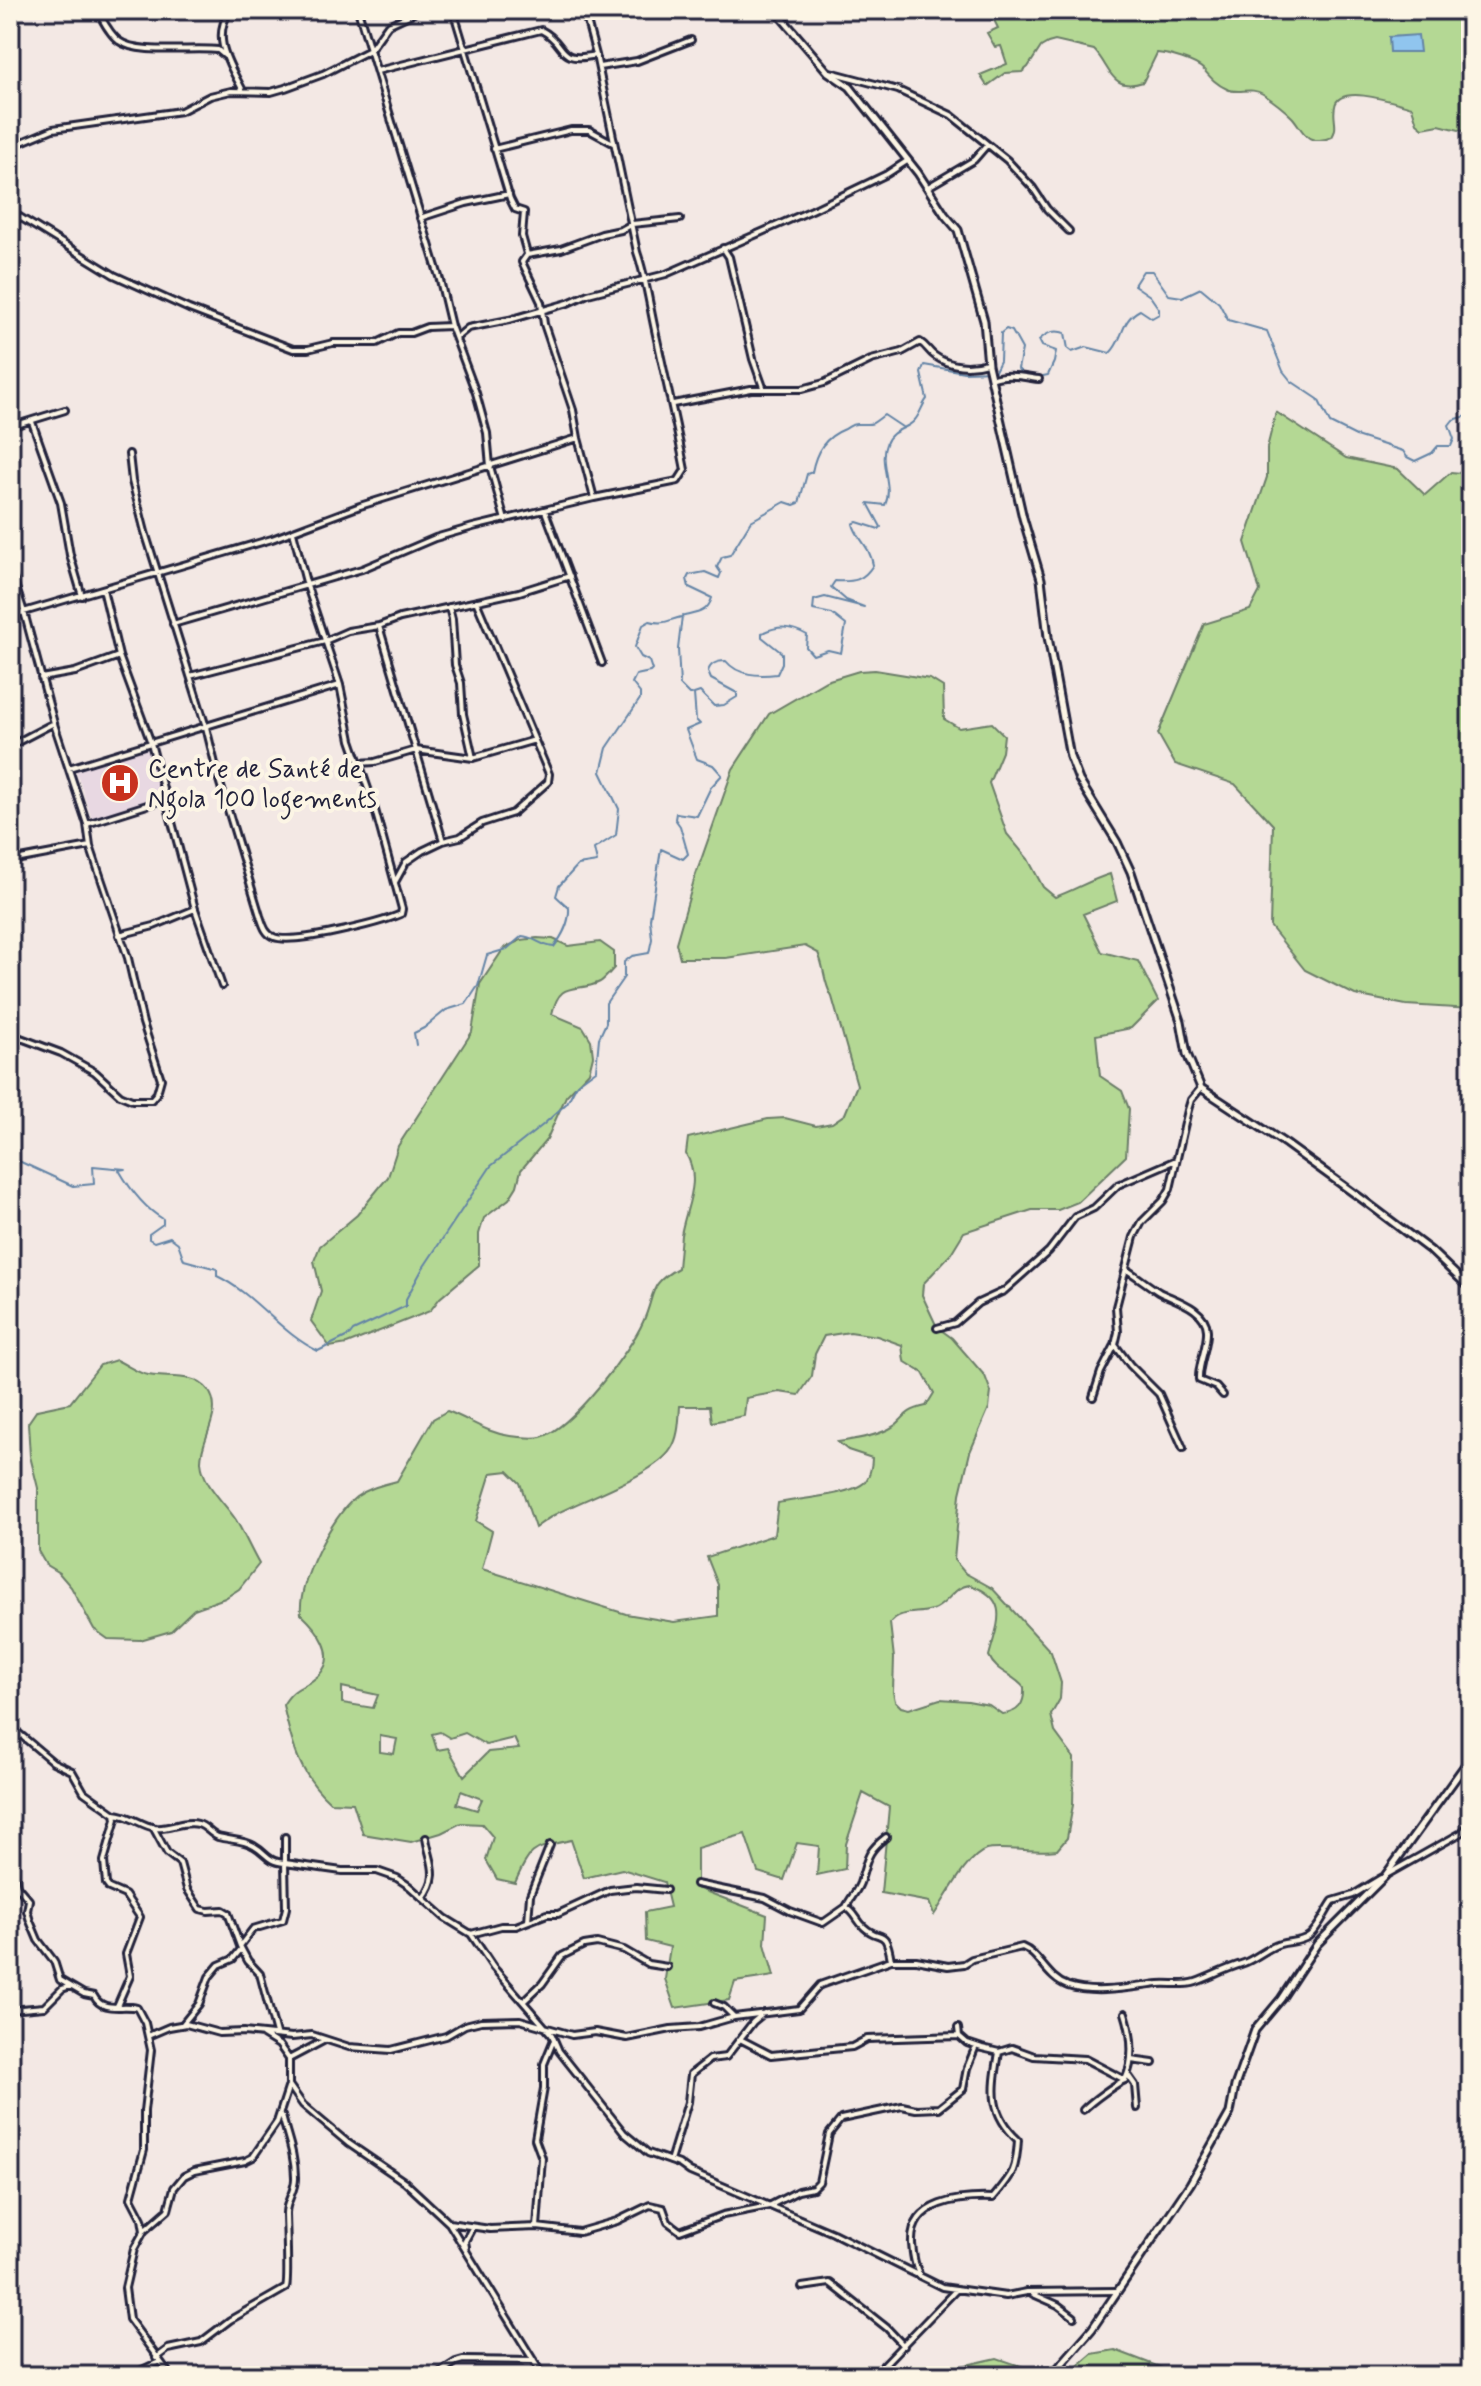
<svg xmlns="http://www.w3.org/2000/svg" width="1481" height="2386" font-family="Mynerve,sans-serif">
<rect width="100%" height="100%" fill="#f3e8e4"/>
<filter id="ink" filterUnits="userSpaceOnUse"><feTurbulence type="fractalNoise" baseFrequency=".0125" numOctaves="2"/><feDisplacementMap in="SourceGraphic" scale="16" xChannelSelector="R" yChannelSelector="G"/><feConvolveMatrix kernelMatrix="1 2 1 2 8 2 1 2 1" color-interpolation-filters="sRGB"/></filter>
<g filter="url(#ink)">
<path fill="#e8d8e2" d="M147,748L163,797L92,819L76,770Z"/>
<path fill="#b4d894" stroke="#6b7d68" stroke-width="2" fill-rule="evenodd" d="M989,10H1471V127L1463,131L1439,125L1423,128L1417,123L1412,107C1397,103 1339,83 1335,106C1332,119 1339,126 1332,137C1325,140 1314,142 1308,137C1301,132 1298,123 1292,117C1284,109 1272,100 1263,94C1250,86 1239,95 1227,89C1216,84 1211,78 1204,70C1195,61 1169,54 1157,53L1143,82C1110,93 1110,65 1094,50L1055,41L1048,43L1041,47L1028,67L1022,72L1005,73L987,86L980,75L1007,64L1001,46L995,47L987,33L998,28Z
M1276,412L1346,458L1398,469L1425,495L1451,472L1471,474V1009L1406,1005L1355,995L1305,970L1270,926L1273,825L1235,784L1175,764L1158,734L1204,624L1250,610L1260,591L1245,542L1267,477V448Z
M875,670L930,679L943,687L944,719L959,728L992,723L1004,735L1002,752L989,783L1007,834L1028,859L1043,887L1055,897C1075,890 1090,880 1110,874L1117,901L1083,914L1102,952L1138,961L1158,1001L1131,1028L1096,1035L1100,1076L1122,1091L1129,1109L1126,1156L1078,1202L1058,1210H1032L964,1232L950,1255L923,1284L922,1295L937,1327L952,1338L985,1376L991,1392L989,1408L970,1452L960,1494L954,1560L965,1573L992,1588L1051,1652L1061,1683L1060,1699L1051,1715L1055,1732L1074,1758L1073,1805L1067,1838L1057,1850C1037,1853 1000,1846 986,1850C967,1856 946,1898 934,1915L929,1902L881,1893L889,1807L863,1793L846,1844L845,1869L817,1875L819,1846L797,1843L784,1880L758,1872L745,1834L697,1848V1888L767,1915L765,1944L774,1976L735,1982L729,2000L675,2008L665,1979L670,1947L646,1941L645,1912L670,1907L664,1882L622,1869L584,1878L571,1840C533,1849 531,1846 515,1883L497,1879L486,1860L493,1837L482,1824L461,1823L441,1833L411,1842L363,1834L353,1803L330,1802C299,1774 292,1745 283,1705C296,1684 304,1689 318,1676C340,1655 317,1629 301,1614C298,1583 331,1517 356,1497C368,1488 383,1485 397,1481L433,1419L447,1411C469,1419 487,1433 510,1436C518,1437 533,1439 541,1437C571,1429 631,1350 643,1322C656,1294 647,1285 678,1268C679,1257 680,1246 681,1235C686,1206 702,1181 686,1154L688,1138L768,1119L785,1118L816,1126L832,1123L845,1114L857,1085L832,997C823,982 825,968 818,953L805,946L726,958H680L676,943L694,880L733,769L769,714L826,681L859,671ZM850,1332L877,1336L902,1345L904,1361L923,1373L934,1393L926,1406C899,1412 907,1420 889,1429C873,1437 855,1439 838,1442L848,1450L872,1458C872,1465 870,1476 865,1482C852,1495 797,1499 778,1503L774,1535L707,1557L718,1585V1616L674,1622L626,1614L482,1569L492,1531L476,1521L491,1473L508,1471L520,1483L535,1528C542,1523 548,1518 556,1514C583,1499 655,1475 671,1449C679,1437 679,1420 680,1406H710L712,1422L744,1416L746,1398L779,1392L799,1395L812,1376L815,1354L824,1336ZM970,1585C1011,1599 998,1622 989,1656C996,1673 1014,1674 1024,1688C1025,1703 1019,1713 1002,1714L989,1705L968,1701L940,1699L909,1709L901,1707L895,1701L893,1692L894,1658L890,1623C901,1609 917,1615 932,1610C948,1605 952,1587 970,1585ZM342,1687L378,1695L373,1708L342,1703ZM440,1732L450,1738L465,1733L486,1745L514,1738L519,1749L488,1752L464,1776L448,1748L437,1750L432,1734ZM380,1736L397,1739L394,1754L380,1752ZM461,1791L482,1799L477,1810L457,1804Z
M537,938L553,939L568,946L600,942L614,952V968C610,972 605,979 600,982C576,994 560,978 552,1014L583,1027L591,1040L593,1056L589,1072L566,1096L547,1139L521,1170L517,1186L509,1199L484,1218L479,1234V1265L440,1298L430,1311L347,1344L330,1347L311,1321L321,1291L314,1261L320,1246L357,1215L388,1177L398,1146L472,1032L480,984L504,948L521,940Z
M116,1360C125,1364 135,1371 144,1374C164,1380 194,1371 208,1390C225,1412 200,1439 201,1462C203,1485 224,1502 236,1520C244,1534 251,1550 259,1564L239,1589L225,1598L194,1609L171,1631L140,1640L108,1639L94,1629L71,1587L59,1573L46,1565L38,1551V1488L30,1456L28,1423L37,1410L70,1403L100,1365Z
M1115,2350L1162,2368L1161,2376H882L939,2371L997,2358L1050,2376L1073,2370L1092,2354Z"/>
<path fill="#90c5ee" stroke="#6484a6" stroke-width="2" d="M1418,35L1420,52H1390L1389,37Z"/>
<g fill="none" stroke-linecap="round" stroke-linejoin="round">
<path stroke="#6484a6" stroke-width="2" d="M1038,377L1048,375L1054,362L1056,351L1042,346L1039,340C1047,333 1054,329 1065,333L1068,349L1072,352L1086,347L1110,353C1124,340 1120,320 1140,310L1152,318L1159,314V309L1150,296L1134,285L1143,271H1152L1169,295L1182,297L1201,288L1219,303L1228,320L1267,331L1283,371L1291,381L1318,399L1330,423L1356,436L1403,451L1407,457L1415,461L1432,453L1438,446H1451L1454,439L1449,425L1453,420L1470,415
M682,616L678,649L680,685L689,694H692
M416,1045L414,1033L424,1028L446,1010L466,1004L478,986L487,955L507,949L522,936C534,937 541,946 554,947C562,936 570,923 569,908L556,896L559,886L578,865L597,862L594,849L616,835L619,809L601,772L607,748L640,699V693L632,683L636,675L650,672L652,670L649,661L641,657L635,647L643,625L650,621C664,625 668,620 681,617C695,613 707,614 712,598L689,587L687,579L689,575L705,572L719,578L721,573L717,567L722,557L730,555L751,521L785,502L794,505L799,503L807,474L812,472C816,451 825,437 845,429C849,427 851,424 856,424C873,424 870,426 884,415L902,427
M10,1157L73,1186L94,1184L93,1166L125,1169L119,1170C130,1189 144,1208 163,1219V1224L149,1234V1239L154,1242L170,1237L178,1243L184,1260L217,1269V1276C255,1294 280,1333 318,1351L350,1335L353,1331L406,1306V1299L423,1268L491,1166L544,1124L567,1103L577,1084L596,1070L599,1038L606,1023V1003L624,977V962L632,956L649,953L652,939L650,919L661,849L683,859L688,854L680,826L675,819L676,813L697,816L711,787L722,775L713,765L697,759L686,730L700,724L696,720L694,694L700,692L714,706L724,705L737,697V693L711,679L708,672C710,663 717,661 726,661C738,676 759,676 777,674L782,663V653L762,637V633C779,625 791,626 807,635L806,647L813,655L828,650L841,653L846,625L832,614L813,610L814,600L825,597L864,607L846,600L831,587L835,581C854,582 863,581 873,565C870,546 857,539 853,524L857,522L879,529L881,527L868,503L885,505C894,486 878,464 886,444C891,429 906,430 914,421C920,415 922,405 927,399L921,373L924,365L964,372L995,371L1000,361L1001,333L1006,329L1012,331L1022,349L1018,369L1024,375"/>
<defs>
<path id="minor" d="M97,10C103,20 109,34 119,41C137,55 194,47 218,50L225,56
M230,10C211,38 229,63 242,89
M358,10L440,280L451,326L476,393L487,433L490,466L505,520
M453,10L510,199L515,209L524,212L522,236L527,254
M783,19L792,10
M599,67L637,61L691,40
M377,71L541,30C569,44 554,64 596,55
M830,72L898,90L951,115L1007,160L1033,188L1047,209L1069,231
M10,147L53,129L181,111L210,96L231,91L271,92L285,88L323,74L370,50L388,25L420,10
M494,149L571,130H589L613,143
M928,187L974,160L987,145
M10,211L114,275L189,309L293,349H308L333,343H377L398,333H411L427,327L450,326
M420,218L466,203L509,194
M723,248L729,257L753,359L763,387
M456,338L468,328L509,320L568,303L588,294L666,274L812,210L887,174L907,161
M991,379C1006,373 1023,377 1039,379
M673,404L751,389H802L824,383L871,360L902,352L920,342C927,346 928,351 935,356C950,367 970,368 987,363
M32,422L61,503L70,555L82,596
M10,427L65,410
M129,454L132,481L145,532L206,727L219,780L260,916C263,924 265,934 274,937C293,945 380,923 401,914L402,909L374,806L351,740L340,685L307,586L293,532
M594,498L578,438L573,410L544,324L541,302L522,262L527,255L561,249L602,234L621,230L632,224L680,219
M545,511L602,663
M10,569L24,612L55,727L87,824L90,846L128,958L143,1023L161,1079L157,1093L151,1100H132L120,1095L95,1072L61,1053L10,1034
M103,589L119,656L151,743L195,909L222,986
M449,607L452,619L455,665L461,683L463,714L473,758
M10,616L272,539L360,506L578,438
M173,624L362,569L435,538L473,527L594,498L678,481L685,470C676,423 665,377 655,330C649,303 646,278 637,252L596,55L584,10
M379,626L443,841
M190,676L325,641L348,631L379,626L400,618L519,592L570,576
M41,678L75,672L119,656
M10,746L54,723
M359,763L375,762L416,750L473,758L535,740
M69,768L340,685
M87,824L166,799
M10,861L90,846
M395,882L406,862L422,851L443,841L460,837L482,823L513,813L548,782L549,774L476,601
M119,935L154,926L195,909
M1127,1270C1138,1277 1148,1285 1159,1292C1174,1300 1206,1308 1207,1330C1208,1347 1198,1363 1199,1380L1216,1387L1223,1395
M937,1328L955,1323L978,1303L1004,1291L1049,1251L1075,1217L1094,1208L1118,1185L1176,1160
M1115,1345L1130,1365L1159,1394L1183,1448
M1093,1397L1101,1372L1115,1345L1118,1332L1116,1307L1134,1237L1142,1222L1163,1201L1170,1189L1188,1110L1191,1100L1201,1088
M10,1726L53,1762L72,1771L84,1792L115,1814L116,1819L104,1861L106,1884L109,1888L125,1895L140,1917L126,1954L130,1976L117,2006
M115,1814C130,1815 140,1825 155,1828C169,1830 183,1820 198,1824C206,1826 210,1834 218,1837C229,1840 245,1840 254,1846C268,1854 266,1861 285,1863V1837
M153,1827L167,1853L180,1863L187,1889L200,1909L208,1911L223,1910L228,1913L240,1946L248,1961L260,1974L276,2034
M10,1858L17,1886L29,1900L27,1911L30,1921L38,1940L54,1961L60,1980L84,1994L94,1996C102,2013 122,2004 137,2008L145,2023L151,2050L144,2111V2150L131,2198L142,2219L144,2231
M1388,1874L1461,1833L1471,1823
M696,1884L765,1898L790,1911L823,1923L846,1907C856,1913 856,1920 864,1927C881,1943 885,1925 891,1960
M423,1898C441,1874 430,1863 426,1838
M846,1907C850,1899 857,1891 860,1883C868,1860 865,1853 886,1837
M528,1921L530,1895L550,1845
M471,1934L501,1926H516L547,1914H558L610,1890L636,1887L666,1890
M240,1946L253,1929L283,1920L286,1908L285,1863L342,1871H377L397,1878L409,1886L445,1918L471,1934L493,1967L552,2035L559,2051L624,2133L648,2153L679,2164L690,2172L833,2233L942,2287L1006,2296L1027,2292L1117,2291
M524,2001L542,1984L562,1956L584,1945L597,1943L624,1950L648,1964L667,1967
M714,2003L724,2007L734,2017
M10,2010L44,2007L62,1989L70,1986
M182,2025L199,2004L209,1977L219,1965L233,1959L241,1949
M958,2028L959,2036L967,2043L982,2048L999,2052L1012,2048L1034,2056L1085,2059L1125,2080
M148,2036L169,2027L186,2024L219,2033L244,2032L292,2037L312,2035L349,2047L391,2050L446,2036L465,2025L481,2021L520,2020L572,2035L595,2032L627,2038L671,2029L699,2027L734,2017L799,2009L820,1985L891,1960H916L948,1966L964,1964L972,1959L1022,1947C1040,1954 1046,1978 1068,1986C1095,1995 1132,1987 1159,1984C1171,1983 1185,1986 1196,1982C1212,1976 1225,1969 1241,1964C1255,1960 1266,1948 1280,1944C1290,1941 1299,1943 1309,1936C1320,1927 1325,1912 1333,1901L1353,1895L1381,1878
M740,2039L771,2055L852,2047L867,2039L959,2036
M289,2059L325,2040
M1131,2060L1153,2063
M1128,2075L1135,2085L1137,2108
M289,2085L303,2105L317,2117L348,2143L405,2182L449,2223L490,2229L537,2227L579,2232L617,2221L650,2205L663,2208L668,2222L680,2231L723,2215L769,2206L798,2191L813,2188L819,2182L829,2134L841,2119L902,2106L916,2109L939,2108L963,2089L967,2068L976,2046
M1083,2110C1092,2101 1115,2084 1125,2080C1135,2059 1132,2035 1125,2013
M670,2161L688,2102L691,2074L710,2059L726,2057L753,2022L764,2013
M449,2223L543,2376
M537,2227L542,2158L535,2139L544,2088V2064L553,2042
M466,2247L465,2241L472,2228
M919,2274C914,2264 913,2255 912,2244C910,2200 961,2197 993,2198C1013,2174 1016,2172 1018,2140C988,2112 993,2090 999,2052
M802,2287L830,2283L887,2328L904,2346
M1033,2294L1058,2305L1074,2317
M156,2358L168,2349L201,2342L230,2320L286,2288C289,2281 286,2226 286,2213C286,2201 296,2190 295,2177C295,2155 287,2136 282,2116
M129,2376L159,2362
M171,2376L129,2319L125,2288L134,2249L144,2231L168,2210L174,2188L184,2176L194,2171L245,2161L253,2157L277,2122L289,2085V2059L279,2045L263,2035
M434,2376L456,2362L463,2360L534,2361
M873,2376L957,2289"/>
<path id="tertiary" d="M775,10L828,72L850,87L918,173L945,215L958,230L984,321L988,365L1023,518L1041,579L1048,637L1070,757L1079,780L1117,842L1131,872L1181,1021L1187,1054L1201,1088L1286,1144L1362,1199L1431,1251L1471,1289
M1051,2376L1092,2329L1190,2184L1230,2113L1235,2086L1255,2030L1281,1999L1317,1944L1385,1876L1471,1757"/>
</defs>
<use href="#minor" stroke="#22223b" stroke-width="10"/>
<use href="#tertiary" stroke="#22223b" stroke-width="11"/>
<use href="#minor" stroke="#fcf5e5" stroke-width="4"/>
<use href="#tertiary" stroke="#fcf5e5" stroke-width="5"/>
</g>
</g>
<defs>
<symbol id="hospital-disc" viewBox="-11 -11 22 22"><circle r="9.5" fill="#c8321e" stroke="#fcf5e5"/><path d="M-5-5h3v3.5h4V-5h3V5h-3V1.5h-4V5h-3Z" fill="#fff"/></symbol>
</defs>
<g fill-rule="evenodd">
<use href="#hospital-disc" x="98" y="761" width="44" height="44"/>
</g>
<g text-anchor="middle" stroke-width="8" stroke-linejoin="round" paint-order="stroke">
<g font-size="26" fill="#22223b" stroke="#fcf5e5" text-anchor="start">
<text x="148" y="777">Centre de Santé de<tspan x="148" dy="30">Ngola 100 logements</tspan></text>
</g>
</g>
<rect width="1481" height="2386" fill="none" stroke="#fcf5e5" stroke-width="40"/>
<rect x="20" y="20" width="1441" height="2346" fill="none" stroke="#22223b" stroke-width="3" filter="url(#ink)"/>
</svg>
